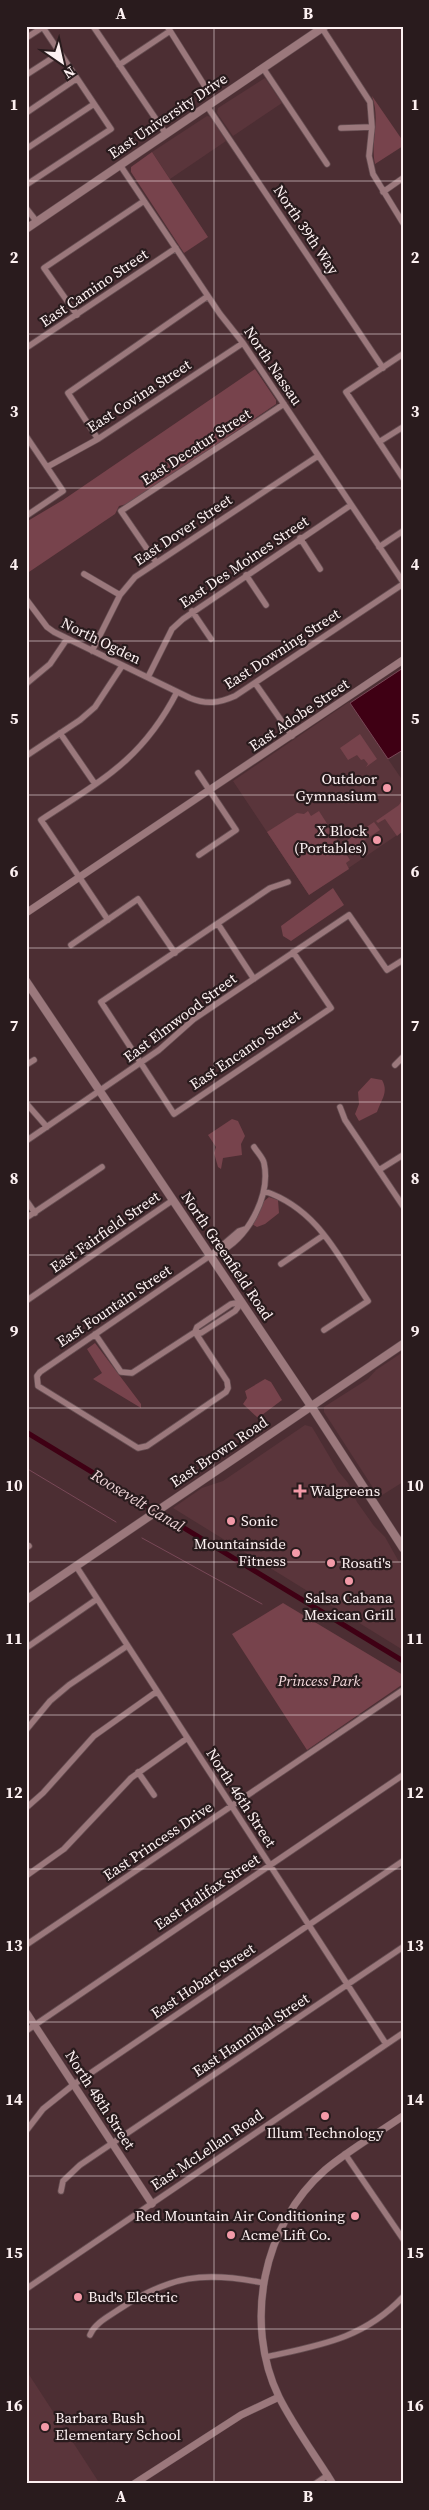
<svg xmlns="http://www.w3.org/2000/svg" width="429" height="2510" font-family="'Source Serif 4',serif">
<rect width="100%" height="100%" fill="#4c2e33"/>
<path fill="#5a353b" d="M265,78L282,103L233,136L217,113L218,108Z
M207,116L211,117L226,141L170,179L152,152Z
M349,702L403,781V831L309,895L233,781Z
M403,1352V1482L379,1497L324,1412V1407L368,1379L376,1370Z
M305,1425L312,1427L338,1471L348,1483L357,1502L374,1526L385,1537L403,1569V1650L173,1508L202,1488L223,1481Z
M26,2370L100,2484H26Z"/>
<path fill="#77434c" d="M372,96L403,141V146L375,164C370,141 381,121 372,96Z
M152,152L208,237L184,253L131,172V167Z
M255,369L276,400V404L131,503L119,506L115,514L26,574V522L63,500Z
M360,734L377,759L366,767L368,764L364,759L361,760L357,755L348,760L340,748Z
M402,800L403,831L397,836L385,819L378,823L376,821L399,805Z
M308,811L311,816L319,811L350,860L346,863L349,869L309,895L267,832L297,813L304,814Z
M374,822L380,830L351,849L346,841Z
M333,888L344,905L291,941L283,936L281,926Z
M371,1078L382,1080C389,1092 381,1100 377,1112L359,1121L355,1114L359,1104L358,1092Z
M232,1119L238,1121L245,1136L241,1144L242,1155L223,1158L221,1169L218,1167L214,1153L216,1147L208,1135Z
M269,1197L278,1200L279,1213L265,1224L257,1227L252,1224L263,1202Z
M95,1343L141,1404V1408L93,1379L102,1373L87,1349Z
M265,1379L271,1382L282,1400L258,1418L243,1404L247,1398L245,1391Z
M283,1603L403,1675V1684L307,1750L232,1634Z"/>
<path fill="#3f0014" stroke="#784857" d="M403,668V750L388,759L350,703Z"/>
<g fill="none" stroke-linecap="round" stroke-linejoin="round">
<path stroke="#784857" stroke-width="1" d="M26,1468L116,1522
M142,1538L262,1604"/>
<path stroke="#3f0014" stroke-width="5" d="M26,1432L403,1661"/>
<defs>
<path id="minor" d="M93,26L166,134
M167,26L206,88
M322,28L370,102L372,127L369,156L373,174L403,223
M26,38L43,27
M119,65L170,31
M263,68L327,164
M26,75L60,53
M207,106L383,368
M26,113L76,79
M341,128L372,127
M26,149L94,104
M120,165L220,314L243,343L403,582
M26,185L111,129L42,26
M383,192L403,178
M26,208L37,222
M77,315L44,268L144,201
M26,348L176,248
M403,354L346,392L403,478
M26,436L63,491L26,516
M98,439L68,393L208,296
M379,442L403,427
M47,467L98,439L243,343
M300,538L320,569
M379,547L403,531
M156,562L121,511L284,404
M84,574L120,595
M246,575L266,605
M26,599L47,627L54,632L190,698C207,705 219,703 235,696L403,584
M192,611L211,639
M92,651L120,595L135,577L318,456
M148,677L172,629L183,619L351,505
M255,683L292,736
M26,684L50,664L67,639
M60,733L95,784
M26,756L80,720L95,707L122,666
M198,773L236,830L199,855
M288,882L270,888L101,1002L174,1114L331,1008L293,952
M108,920L41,820C102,780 142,760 177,692
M218,924L254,979
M71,945L138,899L175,953
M26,1065L34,1060
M395,1065L403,1057
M26,1103L47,1127
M340,1107L345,1120L403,1206
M26,1141L159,1050L194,1019L349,915L387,970L403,960
M379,1170L403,1155
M264,1191C318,1209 338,1256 368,1301L324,1330
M26,1200L35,1213
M26,1218L102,1167
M217,1253C247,1241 271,1196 264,1163C263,1158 257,1152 254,1147
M281,1264L324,1235
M26,1301L173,1200
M195,1332L227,1381L228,1388L226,1392L147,1446L138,1448L38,1386L37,1376L40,1372L211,1255L239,1231L245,1229
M195,1332L201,1333L235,1311L242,1302
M95,1334L121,1372L132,1373L195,1332L197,1327L231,1304L242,1302
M26,1548L29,1546
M76,1566L386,2044
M26,1648L97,1599
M26,1730L50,1701L69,1685L127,1646
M138,1772L154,1795
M26,1808L43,1793L94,1736L156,1692
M26,1876L64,1849L131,1778L186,1739
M26,1945L403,1690
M26,2031L403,1775
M26,2131L43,2109L73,2085L403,1861
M345,2154L403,2239
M61,2191L63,2181L80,2165L403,1947
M26,2289L403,2033
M90,2335C95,2323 108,2317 118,2310C170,2275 204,2271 264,2283
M266,2357C320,2345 363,2339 403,2297
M315,2484L328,2475"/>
<path id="tertiary" d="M26,913L403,660
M26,2012L152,2204
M134,2484L241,2415L279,2397
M333,2484C315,2455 294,2427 279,2397C243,2323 263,2224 325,2170C349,2150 377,2134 403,2116"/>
<path id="secondary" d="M26,229L325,26
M26,981L311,1406L403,1548
M26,1600L403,1344"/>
</defs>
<use href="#minor" stroke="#664e52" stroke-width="7"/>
<use href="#tertiary" stroke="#664e52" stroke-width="8"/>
<use href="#secondary" stroke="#664e52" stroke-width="9"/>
<use href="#minor" stroke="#9b787c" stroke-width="5.5"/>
<use href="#tertiary" stroke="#9b787c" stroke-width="7"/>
<use href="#secondary" stroke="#9b787c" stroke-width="8"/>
</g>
<path fill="none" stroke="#fdf1f2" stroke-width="1" stroke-opacity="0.55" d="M214,26V2484M26,181H403M26,334H403M26,488H403M26,641H403M26,795H403M26,948H403M26,1102H403M26,1255H403M26,1408H403M26,1562H403M26,1715H403M26,1869H403M26,2022H403M26,2176H403M26,2329H403"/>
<g fill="#f39aa8" stroke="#291b1d" stroke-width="2">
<circle cx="387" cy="788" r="5"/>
<circle cx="377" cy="840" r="5"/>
<path d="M297.5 1483.5h5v5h5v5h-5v5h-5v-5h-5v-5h5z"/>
<circle cx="231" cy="1521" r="5"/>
<circle cx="296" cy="1553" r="5"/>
<circle cx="331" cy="1563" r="5"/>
<circle cx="349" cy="1581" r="5"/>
<circle cx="325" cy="2116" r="5"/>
<circle cx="355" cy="2216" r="5"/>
<circle cx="231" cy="2235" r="5"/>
<circle cx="78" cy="2297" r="5"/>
<circle cx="45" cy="2427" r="5"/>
</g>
<g text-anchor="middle" stroke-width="4.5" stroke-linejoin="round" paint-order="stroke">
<g font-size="15" fill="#fdf1f2" stroke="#291b1d">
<text transform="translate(168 116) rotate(-34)" y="5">East University Drive</text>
<text transform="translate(306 230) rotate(56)" y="5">North 39th Way</text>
<text transform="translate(94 288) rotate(-34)" y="5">East Camino Street</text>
<text transform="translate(273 366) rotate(56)" y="5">North Nassau</text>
<text transform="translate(139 396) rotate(-33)" y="5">East Covina Street</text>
<text transform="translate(196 447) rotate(-33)" y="5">East Decatur Street</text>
<text transform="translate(183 530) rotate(-34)" y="5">East Dover Street</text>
<text transform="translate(244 562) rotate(-34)" y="5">East Des Moines Street</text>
<text transform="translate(101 641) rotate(26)" y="5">North Ogden</text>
<text transform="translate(282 649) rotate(-33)" y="5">East Downing Street</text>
<text transform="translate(299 715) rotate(-34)" y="5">East Adobe Street</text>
<text transform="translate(180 1018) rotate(-37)" y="5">East Elmwood Street</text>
<text transform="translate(245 1050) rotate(-34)" y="5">East Encanto Street</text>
<text transform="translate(105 1232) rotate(-35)" y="5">East Fairfield Street</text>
<text transform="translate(227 1256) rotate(56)" y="5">North Greenfield Road</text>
<text transform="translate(114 1306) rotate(-34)" y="5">East Fountain Street</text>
<text transform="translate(219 1452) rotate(-34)" y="5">East Brown Road</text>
<text transform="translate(241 1798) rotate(57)" y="5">North 46th Street</text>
<text transform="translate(158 1841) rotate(-34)" y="5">East Princess Drive</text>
<text transform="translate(207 1892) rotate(-34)" y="5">East Halifax Street</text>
<text transform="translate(203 1981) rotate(-34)" y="5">East Hobart Street</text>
<text transform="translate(251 2035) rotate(-34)" y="5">East Hannibal Street</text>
<text transform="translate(100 2100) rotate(57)" y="5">North 48th Street</text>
<text transform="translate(207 2150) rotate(-34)" y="5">East McLellan Road</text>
</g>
<g font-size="15" fill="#fdf1f2" stroke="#291b1d" text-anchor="start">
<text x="377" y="784" text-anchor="end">Outdoor<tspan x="377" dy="17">Gymnasium</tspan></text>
<text x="367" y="836" text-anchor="end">X Block<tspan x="367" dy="17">(Portables)</tspan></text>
<text x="310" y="1496">Walgreens</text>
<text x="241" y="1526">Sonic</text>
<text x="286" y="1549" text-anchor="end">Mountainside<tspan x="286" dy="17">Fitness</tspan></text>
<text x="341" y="1568">Rosati's</text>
<text x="349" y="1603" text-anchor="middle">Salsa Cabana<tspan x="349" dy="17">Mexican Grill</tspan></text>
<text x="325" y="2138" text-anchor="middle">Illum Technology</text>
<text x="345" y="2221" text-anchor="end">Red Mountain Air Conditioning</text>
<text x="241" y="2240">Acme Lift Co.</text>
<text x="88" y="2302">Bud's Electric</text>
<text x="55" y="2423">Barbara Bush<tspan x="55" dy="17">Elementary School</tspan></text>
</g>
<g font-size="15" font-style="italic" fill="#f5dbde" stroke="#291b1d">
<text x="319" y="1686">Princess Park</text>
</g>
<g font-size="16" font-style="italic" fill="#eed4d7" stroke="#291b1d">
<text transform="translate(138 1500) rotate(31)" y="6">Roosevelt Canal</text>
</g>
</g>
<rect width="429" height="2510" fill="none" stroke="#291b1d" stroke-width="55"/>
<g transform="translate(62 62) rotate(146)" stroke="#291b1d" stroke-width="4" paint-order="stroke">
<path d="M0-4L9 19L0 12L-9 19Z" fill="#fdf1f2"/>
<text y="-8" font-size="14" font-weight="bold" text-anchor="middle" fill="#fdf1f2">N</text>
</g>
<rect x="28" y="28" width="374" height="2454" fill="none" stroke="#fdf1f2" stroke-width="2"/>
<g font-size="16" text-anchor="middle" font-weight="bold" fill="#fdf1f2">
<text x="121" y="19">A</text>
<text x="308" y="19">B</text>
<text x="14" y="110">1</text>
<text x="415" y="110">1</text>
<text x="14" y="263">2</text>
<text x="415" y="263">2</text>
<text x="14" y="417">3</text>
<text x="415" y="417">3</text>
<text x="14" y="570">4</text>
<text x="415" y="570">4</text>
<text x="14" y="724">5</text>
<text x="415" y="724">5</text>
<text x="14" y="877">6</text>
<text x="415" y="877">6</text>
<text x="14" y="1031">7</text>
<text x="415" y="1031">7</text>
<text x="14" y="1184">8</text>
<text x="415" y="1184">8</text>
<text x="14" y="1337">9</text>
<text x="415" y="1337">9</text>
<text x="14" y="1491">10</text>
<text x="415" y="1491">10</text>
<text x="14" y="1644">11</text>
<text x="415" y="1644">11</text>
<text x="14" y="1798">12</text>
<text x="415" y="1798">12</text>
<text x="14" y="1951">13</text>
<text x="415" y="1951">13</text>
<text x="14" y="2105">14</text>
<text x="415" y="2105">14</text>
<text x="14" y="2258">15</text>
<text x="415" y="2258">15</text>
<text x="14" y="2411">16</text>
<text x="415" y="2411">16</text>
<text x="121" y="2502">A</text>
<text x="308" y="2502">B</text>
</g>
</svg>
